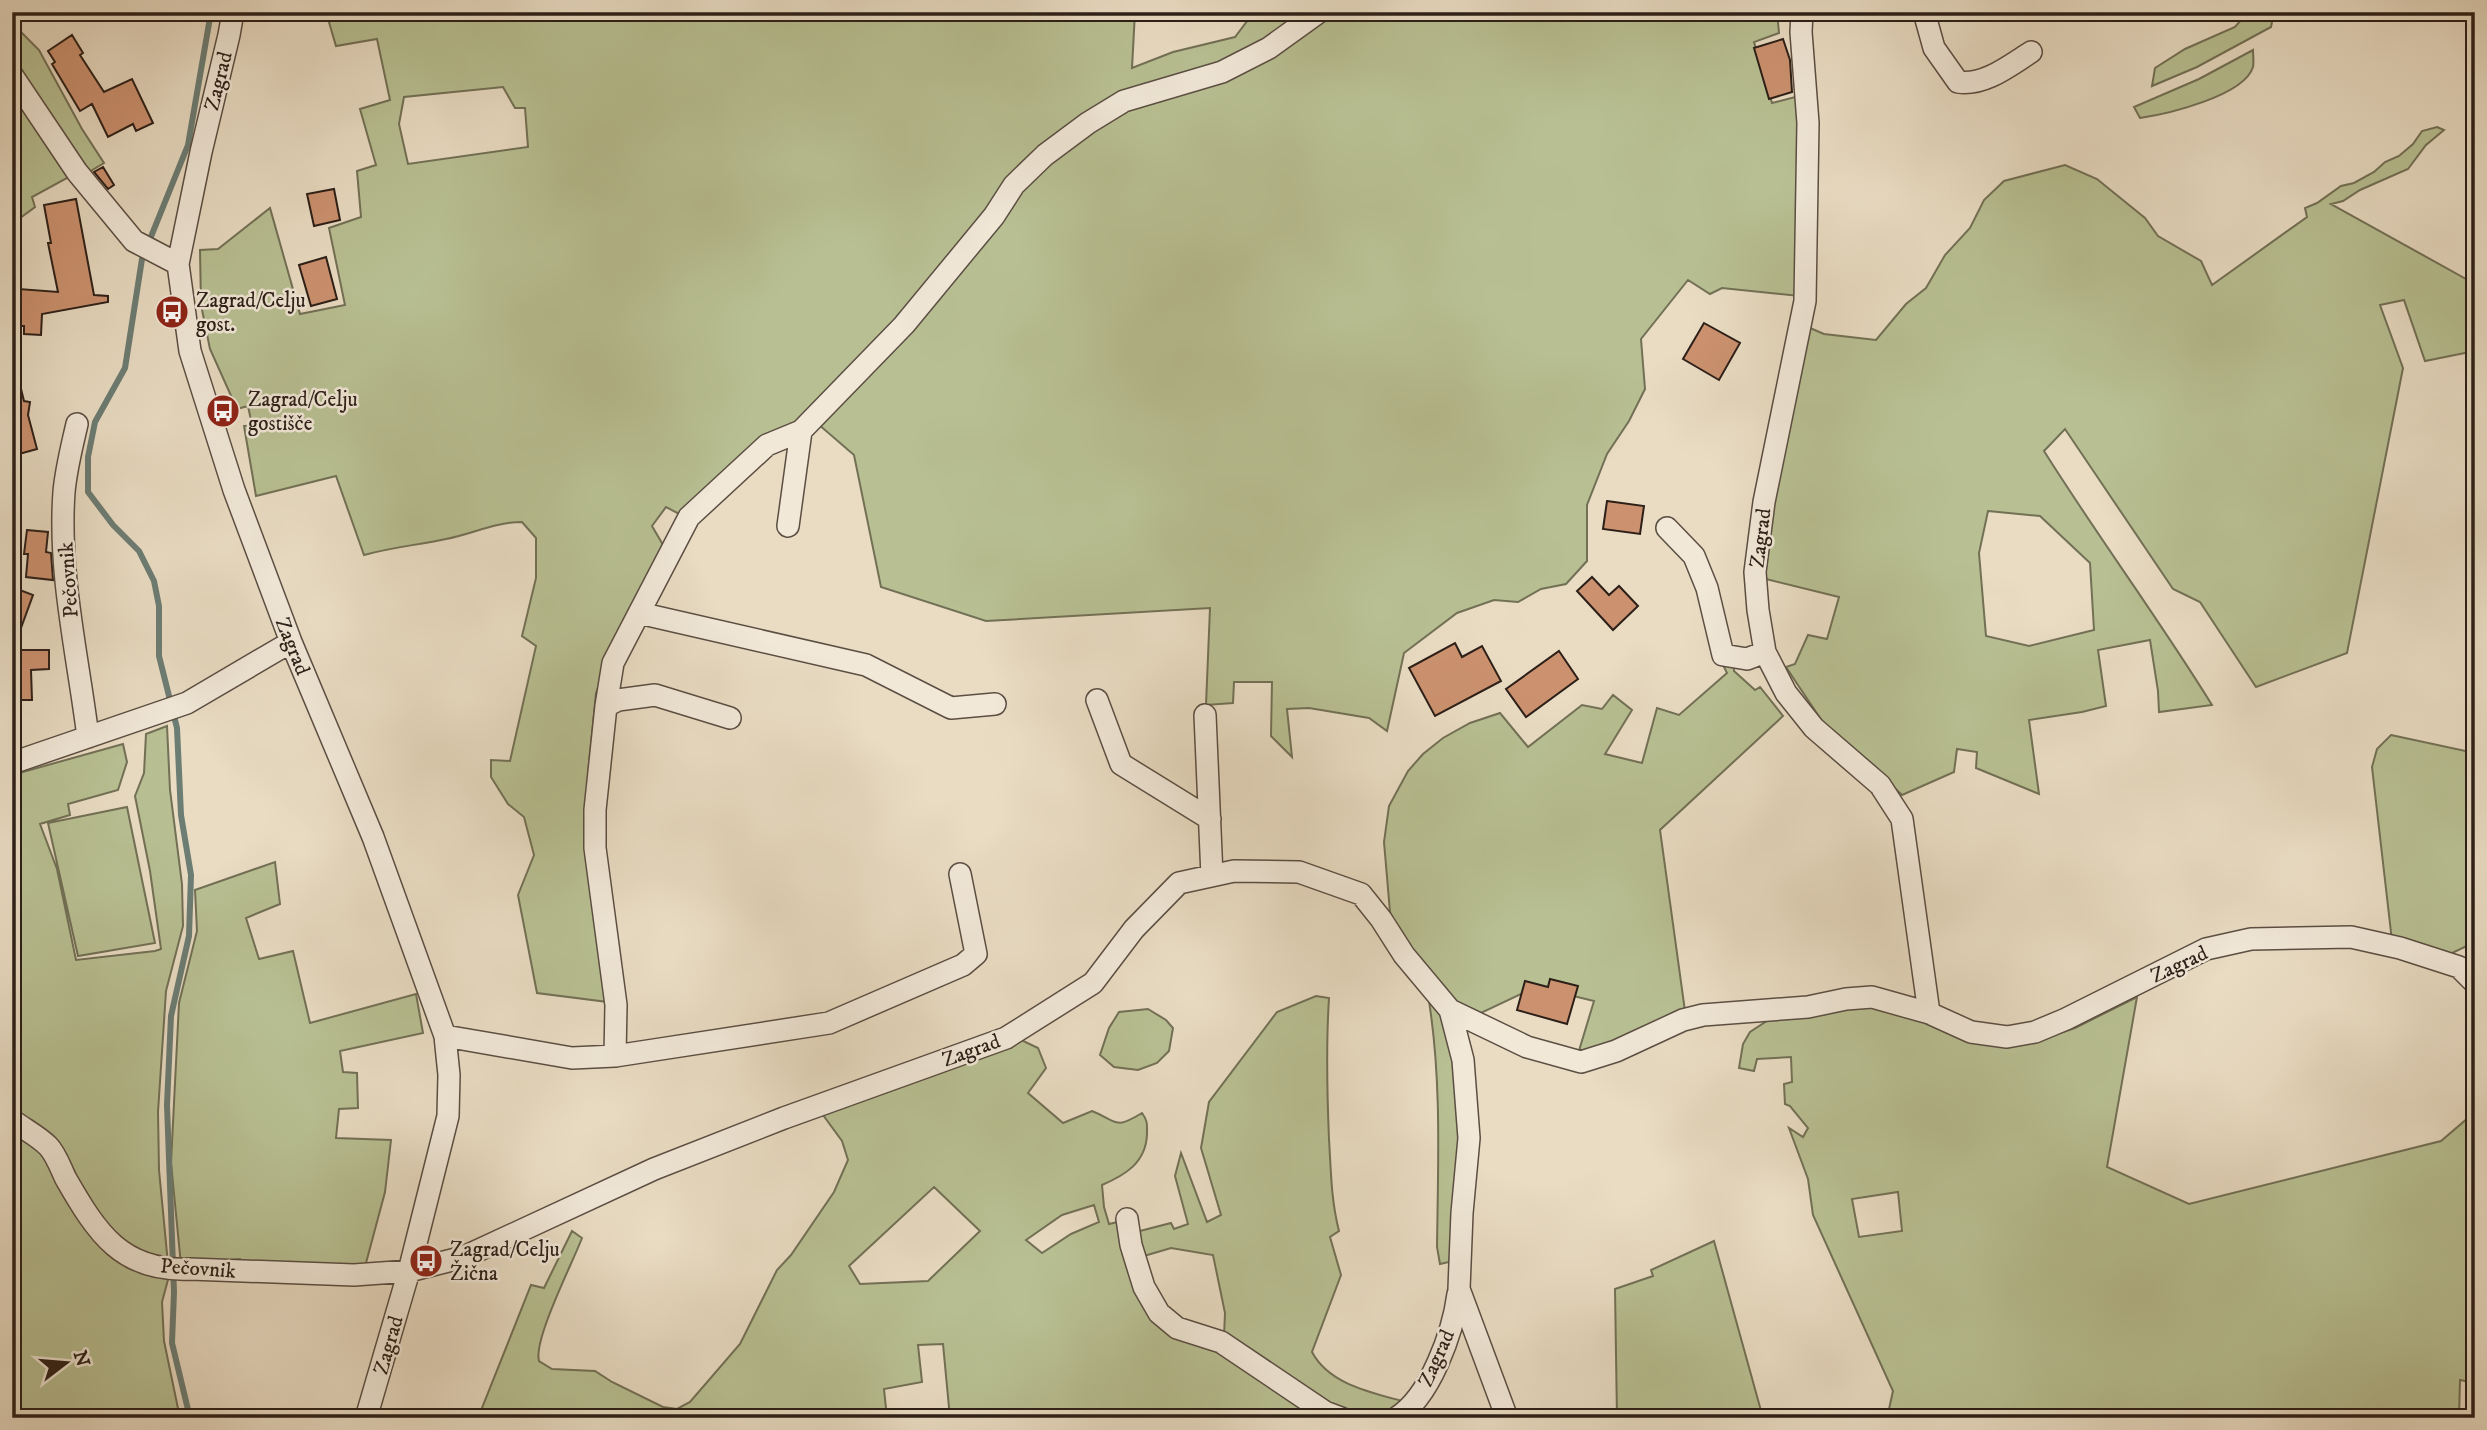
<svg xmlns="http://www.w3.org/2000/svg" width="2487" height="1430" font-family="'IM FELL DW Pica',serif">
<rect width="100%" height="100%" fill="#e9dcc3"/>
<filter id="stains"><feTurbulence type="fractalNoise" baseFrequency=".00286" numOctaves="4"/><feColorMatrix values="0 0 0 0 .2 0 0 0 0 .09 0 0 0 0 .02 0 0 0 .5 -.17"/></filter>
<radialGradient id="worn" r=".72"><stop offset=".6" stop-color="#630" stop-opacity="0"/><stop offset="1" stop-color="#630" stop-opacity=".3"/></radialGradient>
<path fill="#b8c093" stroke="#727056" stroke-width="2" fill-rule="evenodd" d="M326,12H1135L1132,68L1173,52L1235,37L1254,12H1777L1779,33L1754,42L1772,103L1799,96V296L1722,288L1710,294L1688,280L1641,339L1645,389L1629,421L1607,454L1587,505V561L1566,584L1541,589L1518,602L1494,600L1457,613L1404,653L1387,731L1369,718L1309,708L1287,709L1292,757L1271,736L1272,682H1234L1233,703L1206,705L1210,608L986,621L881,587L854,455L810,417L685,517L666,507L652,526L666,550L631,609L596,693L588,774L586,845L608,1002L537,993L518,895L534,855L524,817L508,804L491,777V760L510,761L536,646L522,636L536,578V538L522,522C495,522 472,534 446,539C418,545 393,547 364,555L336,476L256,496L244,426L252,425L248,406L237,409L210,349L201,305L200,250L218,249L270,208L300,314L345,305L329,228L361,217L357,171L376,165L360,109L390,100L377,39L336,46ZM503,87L515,108H525L528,147L408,164L399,124L404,97Z
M2248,12H2274L2271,27L2197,67L2152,86L2155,68L2185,49L2235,27Z
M12,23L39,50L82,129L104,163L84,175L12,68Z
M2253,50C2253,55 2254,62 2253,67C2244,96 2167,114 2140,118L2134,107L2199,79Z
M12,98L26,109L69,177L32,197L35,207L12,224Z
M2437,127L2444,130L2426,145L2408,169L2360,190L2343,201L2331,204L2475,284V351L2425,361L2404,300L2380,305L2403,368L2347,653L2256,687L2200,602L2173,589L2065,429L2044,451C2098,537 2159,619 2212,705L2159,712L2158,691L2150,640L2098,650L2106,706L2082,712L2029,720L2039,794L1976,768L1977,752L1957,749L1954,772L1902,795L1865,760L1828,730L1786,667L1795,664L1808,635L1827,639L1839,597L1762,578L1769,507L1810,328L1824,334L1876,340L1906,304L1926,288L1945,255L1970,228L1984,200L2004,181L2065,165L2097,179L2145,218L2158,236L2201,261L2212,285L2307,217L2305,208L2317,203L2341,186L2354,183L2374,172L2385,162L2399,156L2413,144L2422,131ZM1988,511L2040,516L2090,563L2094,630L2029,646L1986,636L1979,553Z
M1722,663L1734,664V671L1755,690L1760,687L1783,716L1660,830L1685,1011L1662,1025L1578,1054L1594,1001L1536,987L1481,1013L1447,997L1397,935L1390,912L1384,842L1389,806L1408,771L1423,754L1443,738L1470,723L1500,713L1528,747L1582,705L1602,709L1613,695L1632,710L1605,754L1642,763L1657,708L1679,715L1727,673Z
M167,726L170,790L182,884L183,926L166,991L158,1112L159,1170L168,1264L160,1262L111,1234L12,1112V775L123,744L127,762L118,790L68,804L70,815L40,824L57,869L76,960L155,951L161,949L150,871L135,796L144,773L146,734Z
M2391,735L2475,753V942L2446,956L2392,941L2372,767L2377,749Z
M127,807L155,943L78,956L48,823Z
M275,862L280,904L246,918L259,959L293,951L310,1023L416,994L423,1033L340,1051L343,1072L357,1073L358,1108L339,1109L336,1138L391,1140L385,1192L362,1278L245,1268L240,1259L181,1265L171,1163L179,1003L197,931L195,890Z
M1428,995L1448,1022L1458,1058L1463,1172L1449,1262L1440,1264L1437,1247C1438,1164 1442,1078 1428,995Z
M1316,996L1329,998C1326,1045 1327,1092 1329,1139C1331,1171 1331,1200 1339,1231L1330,1237L1341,1275L1312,1352C1330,1386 1375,1393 1409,1403L1387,1418L1348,1416L1224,1336L1225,1313L1213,1255L1171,1248L1144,1256L1136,1232L1171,1223L1174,1229L1188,1224L1175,1176L1181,1153L1207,1222L1221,1215L1201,1148L1209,1102L1277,1012Z
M2137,997L2107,1167L2189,1204L2441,1141L2475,1112V1383L2460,1380L2459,1418H1887L1893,1391L1813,1215L1808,1179L1789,1128L1803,1137L1808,1128L1790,1106L1785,1104L1784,1084L1792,1082L1791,1057L1757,1059L1754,1071L1739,1068L1743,1044L1750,1032L1773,1017L1852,1004L1881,1008L2030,1043L2075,1028ZM1898,1192L1902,1231L1859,1237L1852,1199Z
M1148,1009L1166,1020L1173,1028L1169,1051L1157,1063L1138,1070L1114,1067L1100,1055L1109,1028L1119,1012Z
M1017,1038L1038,1048L1046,1068L1028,1093L1063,1123L1092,1111C1119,1122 1114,1130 1142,1113C1148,1121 1147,1125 1147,1134C1146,1163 1125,1175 1102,1185L1104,1207L1109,1224L1122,1221L1140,1288L1218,1344L1328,1418H950L943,1344L918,1345L922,1382L884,1389L887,1418H478L531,1285L544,1288L572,1231L582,1238C573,1262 533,1340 539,1361L552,1369L595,1371L612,1382L663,1407L677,1409L690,1402L740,1344L777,1270L791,1255L834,1192L848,1160L842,1141L823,1115ZM934,1187L980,1231L928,1281L860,1284L849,1266ZM1094,1205L1099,1222L1071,1234L1042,1253L1026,1240L1062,1215Z
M12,1128L46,1152L87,1227L169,1276L162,1302L164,1341L180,1418H12Z
M1714,1241L1763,1418H1617L1615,1289L1653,1276L1651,1270Z"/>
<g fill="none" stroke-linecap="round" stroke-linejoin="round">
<path stroke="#6c7d74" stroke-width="6" d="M190,1418L172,1343L174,1292L167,1105L171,1016L189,936L191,875L181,815L177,728L159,656V606L154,581L139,551L113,525L88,492V457L95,422L125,368L142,259L188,145L211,12"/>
</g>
<path fill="#cc9270" stroke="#2c1f18" stroke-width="2" d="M72,35L83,53L80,55L104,92L132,79L153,123L136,131L133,124L108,137L92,104L80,111L52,64L55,62L48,51Z
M1783,39L1790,60L1792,92L1769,99L1754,48Z
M103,167L114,185L108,189L94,172Z
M334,189L340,220L314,226L307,194Z
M76,199L94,295L108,296V302L42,314L41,335L24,334V326H19L20,318H17L19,289L58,292L48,243H51L44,205Z
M326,257L337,299L311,306L299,265Z
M1704,323L1740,343L1719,380L1683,359Z
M18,377L24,401L30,402L28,415L37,449L12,456V378Z
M1607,501L1644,506L1640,534L1603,529Z
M27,530L48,532L46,552L51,553L53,580L26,577L28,554H24Z
M1592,577L1609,595L1619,586L1638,606L1613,630L1577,591Z
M12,587L33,595L14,647L12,646Z
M1455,643L1462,657L1482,646L1501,681L1435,716L1409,668Z
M17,650H49V669L31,670L32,700H12V667L18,666Z
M1559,651L1578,679L1526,717L1506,689Z
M1550,979L1578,986L1567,1024L1517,1010L1525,981L1548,987Z"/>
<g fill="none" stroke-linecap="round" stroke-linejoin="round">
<defs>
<path id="minor" d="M233,12L229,35L201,152L178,264L190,351L234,490L291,642L373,837L445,1036L449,1075L448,1116L409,1271L366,1418
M1802,12L1801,32L1808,123L1805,301L1764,502L1755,572L1758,610L1765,652L1786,693L1814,728L1880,785L1902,819L1929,1013
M1924,12L1934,48L1958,82C1984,86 2009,66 2031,52
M12,75L77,172L134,241L178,264
M77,424C72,446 66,469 64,492C58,574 78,656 88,737
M788,526L801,431
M1667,528L1694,556L1707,588L1723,655L1747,659L1765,652
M639,613L866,665L951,708L995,704
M1097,700L1121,764L1210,819
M606,706L613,663L689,517L767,445L801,431L904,325L994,216L1014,185L1045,155L1088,123L1124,101L1222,72L1269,48L1319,12
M1205,715L1212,876
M12,763L187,703L291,642
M1450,1010L1463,1060L1469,1138L1462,1213L1459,1289L1507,1418
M445,1036L572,1058L615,1056L829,1023L963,965L976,954L960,874
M615,1056L616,1005L595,848V810L606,706L618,700L655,695L730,718
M12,1120C24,1129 38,1136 48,1146C56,1154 61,1169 66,1179C97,1233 122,1272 190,1269L354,1275L409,1271L464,1257L654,1169L784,1118L1006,1038L1093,983L1134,929L1179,883L1234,871L1299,872L1361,894L1381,919L1404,955L1450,1010L1527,1047L1581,1062L1616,1051L1683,1020L1703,1015L1808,1007L1846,999L1872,997L1929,1013L1971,1032L2007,1037L2035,1032L2066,1019L2206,949L2251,939L2351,937L2400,948L2459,967L2475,983
M1127,1219L1131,1245L1144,1287L1159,1313L1177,1328L1221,1342L1325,1412L1341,1418
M1396,1418C1430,1398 1453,1332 1458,1294"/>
</defs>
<use href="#minor" stroke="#5b4e43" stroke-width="24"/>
<use href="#minor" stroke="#f1e8d8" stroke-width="21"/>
</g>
<defs>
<symbol id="bus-disc" viewBox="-11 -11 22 22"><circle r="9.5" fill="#8f2418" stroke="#f1e8d8"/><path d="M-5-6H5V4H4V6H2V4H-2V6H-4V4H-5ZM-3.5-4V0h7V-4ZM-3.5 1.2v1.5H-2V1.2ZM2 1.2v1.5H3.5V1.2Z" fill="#fff"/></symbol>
</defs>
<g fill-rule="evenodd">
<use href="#bus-disc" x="153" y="293" width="38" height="38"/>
<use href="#bus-disc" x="204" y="392" width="38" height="38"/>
<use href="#bus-disc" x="407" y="1242" width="38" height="38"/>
</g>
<g text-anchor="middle" stroke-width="5" stroke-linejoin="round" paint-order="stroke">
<g font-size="21" fill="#2c1f18" stroke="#f1e8d8">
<text transform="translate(218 81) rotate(-76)" y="7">Zagrad</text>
<text transform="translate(1760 538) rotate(-83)" y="7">Zagrad</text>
<text transform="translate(68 580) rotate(-94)" y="7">Pečovnik</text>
<text transform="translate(293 646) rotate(68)" y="7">Zagrad</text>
<text transform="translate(2179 964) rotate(-25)" y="7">Zagrad</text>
<text transform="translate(971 1050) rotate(-20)" y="7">Zagrad</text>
<text transform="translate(198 1268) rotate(4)" y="7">Pečovnik</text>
<text transform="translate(388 1345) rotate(-74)" y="7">Zagrad</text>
<text transform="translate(1436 1358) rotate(-66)" y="7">Zagrad</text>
</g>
<g font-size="21" fill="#2c1f18" stroke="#f1e8d8" text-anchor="start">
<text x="196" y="307">Zagrad/Celju<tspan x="196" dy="24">gost.</tspan></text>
<text x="248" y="406">Zagrad/Celju<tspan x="248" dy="24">gostišče</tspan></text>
<text x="450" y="1256">Zagrad/Celju<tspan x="450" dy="24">Žična</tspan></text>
</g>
</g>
<rect width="2487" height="1430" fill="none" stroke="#e9dcc3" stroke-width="42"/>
<rect x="14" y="14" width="2459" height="1402" fill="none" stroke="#2c1f18" stroke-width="3.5"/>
<rect x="21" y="21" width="2445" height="1388" fill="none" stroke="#2c1f18" stroke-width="2"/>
<g transform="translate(66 1363) rotate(74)" stroke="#f1e8d8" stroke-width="5" paint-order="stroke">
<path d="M0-5L12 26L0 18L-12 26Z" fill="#2c1f18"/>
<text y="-10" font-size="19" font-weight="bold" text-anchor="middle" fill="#2c1f18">N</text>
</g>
<rect width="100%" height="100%" filter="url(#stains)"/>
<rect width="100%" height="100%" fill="url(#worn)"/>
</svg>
